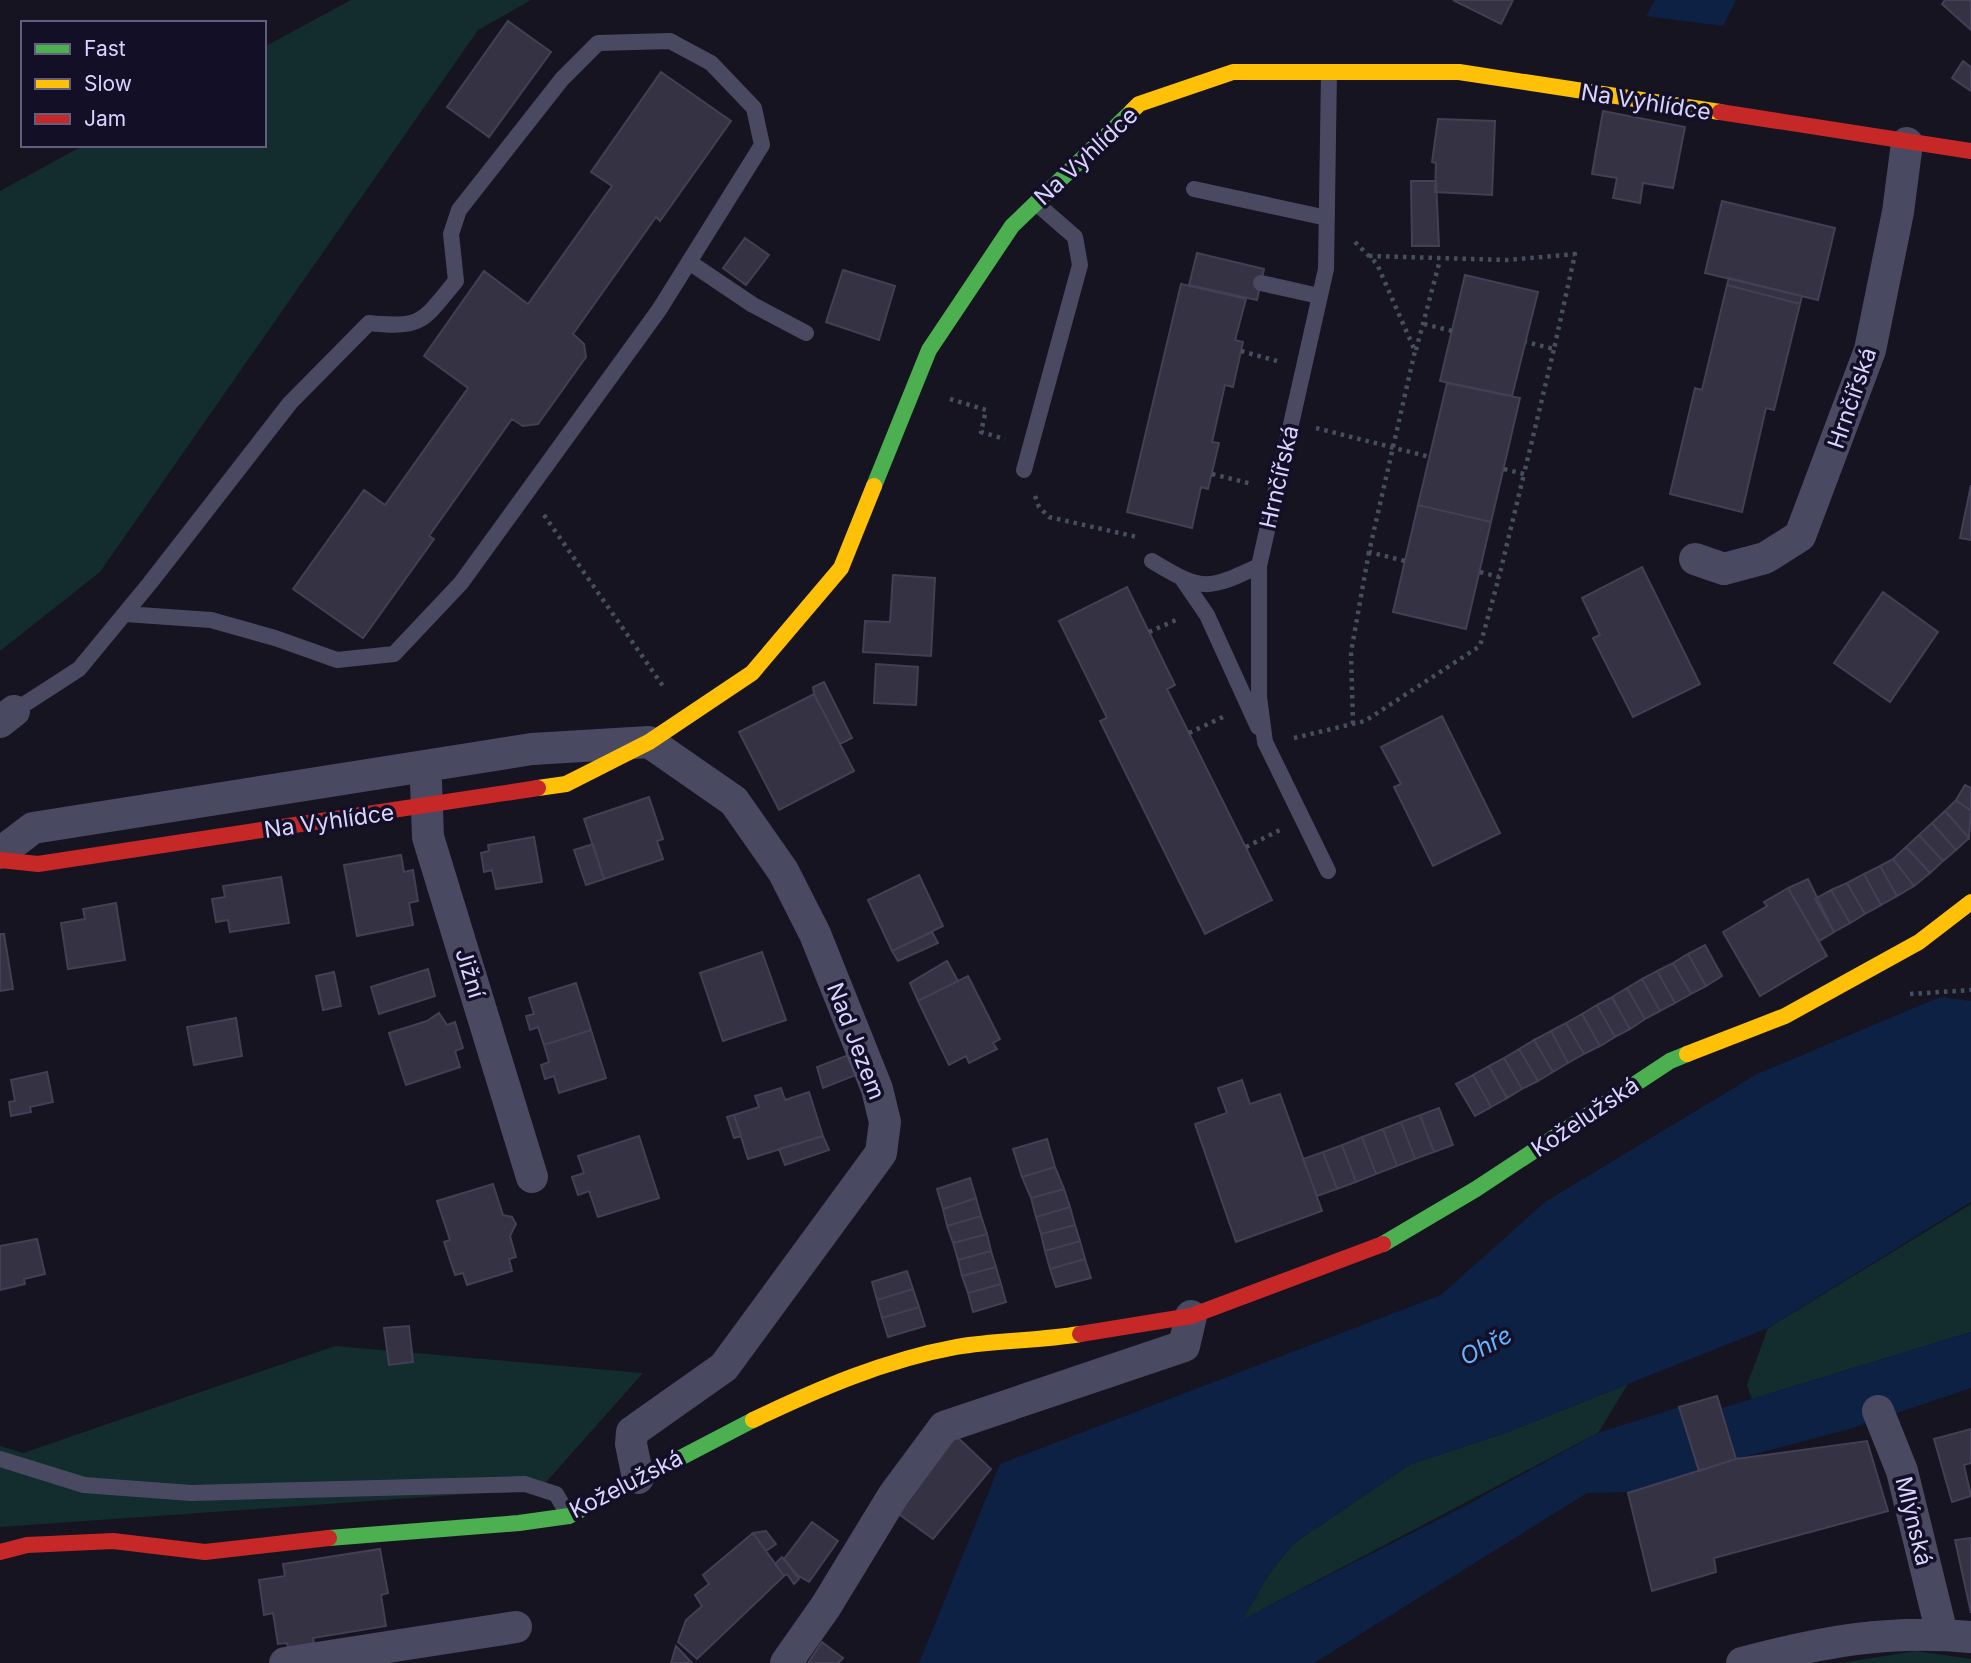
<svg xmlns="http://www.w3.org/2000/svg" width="1971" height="1663" font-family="Inter,sans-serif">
<rect width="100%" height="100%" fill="#161421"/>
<path fill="#132c2d" d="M351,0H531L478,30L100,572L0,651V191L84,145H264V47Z
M1971,1204V1332L1752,1399L1747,1385L1768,1328Z
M335,1346L643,1373L540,1489L0,1527V1446L23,1453Z
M1628,1384L1598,1433L1242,1620L1269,1574L1294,1543L1411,1464L1505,1433Z
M1916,1651L1971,1659V1663H1841Z"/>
<path fill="#0d2144" d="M1655,0H1736L1723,26L1646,16Z
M1940,997L1971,1001V1202L1768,1328L1505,1433L1411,1464L1294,1543L1269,1574L1243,1619L1463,1507L1598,1433L1679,1407L1699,1471L1631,1492L1587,1493L1314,1663H919L1000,1464L1441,1295L1545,1202L1757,1074Z
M1971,1332V1388L1846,1430L1736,1459L1722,1408Z"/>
<path fill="#343243" stroke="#433f54" stroke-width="2" d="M1453,0H1513L1501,24Z
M1945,0H1971V30L1942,4Z
M508,21L551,52L489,137L447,107Z
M1963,61L1971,67V91L1952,78Z
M661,72L731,121L660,221L656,217L573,334L584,344L586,357L538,424L523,426L512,419L429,536L434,539L363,638L293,589L364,490L385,505L468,388L424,356L484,271L528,304L612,186L591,172Z
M1603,111L1685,127L1673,188L1643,183L1640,203L1613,198L1617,178L1592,174Z
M1438,119L1495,121L1492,195L1435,192L1436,163L1432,162Z
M1411,181H1436L1439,246H1412Z
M1722,201L1835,228L1818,300L1705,273Z
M745,238L769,255L746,285L723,268Z
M1197,253L1264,269L1257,300L1189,285Z
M843,270L895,286L879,340L826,322Z
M1465,275L1538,292L1512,396L1440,381Z
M1729,278L1802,296L1800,304L1727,285Z
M1181,284L1246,299L1235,340L1243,342L1233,387L1225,385L1212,442L1219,443L1208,489L1201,487L1192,528L1127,512Z
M1727,285L1800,304L1774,410L1766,408L1742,512L1670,494L1695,388L1702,390Z
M1447,383L1520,398L1491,522L1418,505Z
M1971,485V540L1960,538Z
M1418,505L1491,522L1466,629L1393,612Z
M1642,567L1700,684L1633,717L1593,638L1600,635L1582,598Z
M893,575L935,578L931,656L863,652L865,621L890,622Z
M1127,587L1175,685L1167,689L1272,900L1205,934L1100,721L1107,718L1059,621Z
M1883,592L1938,632L1890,702L1834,663Z
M876,664L918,667L916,705L874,703Z
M824,682L852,738L840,744L814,694L813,687Z
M814,694L854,771L779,810L739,732Z
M1442,716L1500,833L1433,866L1394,787L1401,784L1381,747Z
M1965,785L1971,788V811L1956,800Z
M649,797L663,839L657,841L663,859L604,879L584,819Z
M1956,800L1971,811L1969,838L1945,811Z
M1945,811L1969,838L1956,850L1932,823Z
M1932,823L1956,850L1943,861L1919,835Z
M1919,835L1943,861L1930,873L1906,847Z
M534,837L542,882L496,889L492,870L484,872L481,853L489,851L488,845Z
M593,844L604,879L586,885L574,850Z
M1906,847L1930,873L1914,886L1893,859Z
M401,855L404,872L413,870L418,901L409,903L413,925L357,936L344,865Z
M1893,859L1914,886L1897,896L1880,866Z
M1880,866L1897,896L1881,905L1864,874Z
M1864,874L1881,905L1865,914L1847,883Z
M919,875L943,926L892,951L868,900Z
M281,877L289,923L230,932L228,920L216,922L212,899L225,897L223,886Z
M1808,879L1834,932L1819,941L1788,888Z
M1847,883L1865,914L1850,923L1831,890Z
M1788,888L1827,956L1760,996L1723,932L1767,906L1764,902Z
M1831,890L1850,923L1834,932L1815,899Z
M116,903L125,960L68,969L61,923L85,919L83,909Z
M932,932L938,943L898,961L892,951Z
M0,934H4L13,989L0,991Z
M1705,945L1722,976L1706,986L1688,954Z
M762,952L786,1020L723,1041L700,973Z
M1688,954L1706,986L1691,994L1673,963Z
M947,961L958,981L918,1001L910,983Z
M1673,963L1691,994L1675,1003L1657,971Z
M428,969L435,996L379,1014L371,987Z
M1657,971L1675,1003L1660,1011L1642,979Z
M334,972L341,1006L323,1010L316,976Z
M968,976L1000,1039L993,1043L997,1049L969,1063L966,1056L949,1065L918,1001Z
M1642,979L1660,1011L1645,1019L1627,988Z
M576,983L591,1030L544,1045L538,1027L530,1030L526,1016L534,1014L529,998Z
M1627,988L1645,1019L1630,1029L1612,997Z
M1612,997L1630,1029L1615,1037L1597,1005Z
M1597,1005L1615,1037L1600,1046L1582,1014Z
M439,1013L447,1025L455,1022L463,1048L455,1051L460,1067L406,1085L389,1033L427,1021Z
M1582,1014L1600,1046L1584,1054L1566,1023Z
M236,1018L242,1056L194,1065L187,1027Z
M1566,1023L1584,1054L1568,1063L1551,1031Z
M591,1030L606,1078L559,1093L554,1076L545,1079L541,1065L549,1062L544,1045Z
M1551,1031L1568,1063L1553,1072L1534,1040Z
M1534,1040L1553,1072L1538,1081L1519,1049Z
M1519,1049L1538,1081L1522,1089L1504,1058Z
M851,1054L856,1075L823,1088L817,1067Z
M1504,1058L1522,1089L1507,1098L1489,1066Z
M1489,1066L1507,1098L1491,1107L1473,1075Z
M47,1072L53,1102L30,1107L31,1112L11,1116L9,1102L15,1101L11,1080Z
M1473,1075L1491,1107L1475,1116L1456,1084Z
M1242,1080L1250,1104L1280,1094L1322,1211L1236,1242L1195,1124L1227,1113L1218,1088Z
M781,1088L785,1100L809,1092L823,1136L748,1159L734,1115L759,1107L755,1096Z
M1439,1108L1453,1145L1434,1152L1420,1115Z
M737,1114L734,1115L741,1136L734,1138L727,1117Z
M1420,1115L1434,1152L1415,1159L1401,1122Z
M1401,1122L1415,1159L1397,1166L1383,1129Z
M1383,1129L1397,1166L1376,1174L1362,1137Z
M639,1136L659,1198L598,1217L589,1191L578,1195L572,1177L584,1173L578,1156Z
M823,1136L829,1150L785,1165L779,1149Z
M1362,1137L1376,1174L1356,1182L1342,1145Z
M1047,1139L1055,1167L1022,1177L1013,1149Z
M1342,1145L1356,1182L1337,1189L1323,1152Z
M1323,1152L1337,1189L1317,1196L1303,1159Z
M1055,1167L1064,1189L1031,1198L1022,1177Z
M970,1178L976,1198L943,1209L937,1189Z
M493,1184L503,1215L512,1217L516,1224L510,1236L516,1257L509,1259L512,1271L467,1285L463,1273L455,1275L444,1242L450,1240L437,1201Z
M1064,1189L1070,1207L1036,1217L1031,1198Z
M976,1198L981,1216L947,1226L943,1209Z
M1070,1207L1075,1225L1041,1234L1036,1217Z
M981,1216L987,1234L953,1243L947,1226Z
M1075,1225L1080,1241L1045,1251L1041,1234Z
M987,1234L991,1251L958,1260L953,1243Z
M37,1239L45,1274L24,1279L25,1284L0,1290V1246Z
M1080,1241L1085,1259L1050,1269L1045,1251Z
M991,1251L996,1267L962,1276L958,1260Z
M1085,1259L1091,1278L1056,1287L1050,1269Z
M996,1267L1001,1284L968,1293L962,1276Z
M907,1271L913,1289L877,1300L872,1282Z
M1001,1284L1006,1302L973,1312L968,1293Z
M913,1289L919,1307L882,1318L877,1300Z
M919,1307L925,1326L888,1337L882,1318Z
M409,1326L413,1362L389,1365L384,1328Z
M1717,1396L1736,1459L1699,1471L1679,1407Z
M1971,1429V1463L1964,1465L1971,1496L1952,1502L1934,1439Z
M954,1434L991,1469L933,1539L896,1512Z
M1867,1441L1888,1511L1714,1558L1716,1572L1652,1591L1628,1493L1736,1459Z
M812,1522L838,1541L809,1582L797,1575L784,1559Z
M766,1531L776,1544L766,1551L753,1533Z
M753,1533L784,1576L697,1659L678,1642L686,1620L702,1606L695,1595L709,1584L703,1575Z
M1971,1538V1613L1955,1540Z
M380,1549L388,1593L381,1595L386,1626L313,1638L314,1643L288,1648L287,1643L278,1644L273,1613L264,1615L259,1580L285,1576L283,1564Z
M782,1557L799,1579L794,1584L787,1574L784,1576L775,1564Z
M822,1642L843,1658L838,1663H808Z
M676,1646L692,1663H671Z"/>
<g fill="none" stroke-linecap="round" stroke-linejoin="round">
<path stroke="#44505f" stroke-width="4.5" stroke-dasharray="3.5 5" stroke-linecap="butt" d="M1355,242L1377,264L1415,351L1369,552L1405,561
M1369,256L1507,260L1575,254L1554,349L1526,342
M1424,324L1452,331
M1416,350L1440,260
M1241,351L1277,361
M950,399L986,410L981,432L1005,439
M1316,428L1430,457
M1504,469L1524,474L1554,349
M1212,474L1252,484
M1035,496L1039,507L1049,517L1137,537
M544,515L663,686
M1480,572L1499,577L1524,474
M1149,632L1176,620
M1353,724L1351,652L1369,552
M1189,733L1223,717
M1294,738L1365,721L1480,646L1499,577
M1246,847L1280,830
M1910,994L1971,990"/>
<path stroke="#4a4962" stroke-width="16" d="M1194,189L1327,218
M689,262L753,305L806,333
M1261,283L1319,296
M1024,470L1080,265L1075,237L1036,203
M1152,561C1203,592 1207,590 1259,566
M1183,580L1207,615L1258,727
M14,711L79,669L150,583L290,403L369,323C424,329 423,320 456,281L451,234L459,210L562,79L598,43L670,41L711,63L754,108L762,145L659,310L461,583L394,654L337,660L275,638L211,620L125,614
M1328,871L1265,742L1259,697V566L1326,269L1329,72
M0,1459L84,1485L191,1493L525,1484L556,1494L569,1516"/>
<path stroke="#4a4962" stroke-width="32" d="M1695,559L1724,569L1765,558L1800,536L1870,350L1898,212L1907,143
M0,722L14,711
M426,782L428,837L532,1177
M0,853L33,828L532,749L649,742L734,801L783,871L815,934L877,1089L885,1122L881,1153L724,1367L632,1432L631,1444L638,1478
M1878,1411L1902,1471L1942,1634
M285,1663L516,1627
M786,1663L826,1606L893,1496L944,1427L1184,1346L1191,1316
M1742,1663C1821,1642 1889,1629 1971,1637"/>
<path stroke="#4caf50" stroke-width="16" d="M874,486L929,350L1012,226L1132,111
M1383,1244L1476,1189L1670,1061L1687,1054
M329,1538L519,1523L569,1516L753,1420"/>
<path stroke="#ffc107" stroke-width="16" d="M1132,111L1139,104L1233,72H1459L1720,112
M538,788L566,784L649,742L752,673L841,568L874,486
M1687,1054L1785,1016L1919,942L1971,902
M753,1420C818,1389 885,1360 956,1347C997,1340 1039,1341 1080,1334"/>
<path stroke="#c62828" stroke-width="16" d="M1720,112L1971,151
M0,860L38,864L538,788
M1080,1334L1191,1316L1383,1244
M0,1552L27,1545L113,1541L205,1552L329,1538"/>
</g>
<g text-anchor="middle" stroke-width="7" stroke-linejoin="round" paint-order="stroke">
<g font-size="23" fill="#d9d4ff" stroke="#130f26">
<text transform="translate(1646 102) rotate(9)" y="8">Na Vyhlídce</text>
<text transform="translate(1086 156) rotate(-43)" y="8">Na Vyhlídce</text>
<text transform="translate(1852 398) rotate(-71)" y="8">Hrnčířská</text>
<text transform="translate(1279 477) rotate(-77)" y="8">Hrnčířská</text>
<text transform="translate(329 821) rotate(-8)" y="8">Na Vyhlídce</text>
<text transform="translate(470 973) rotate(73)" y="8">Jižní</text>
<text transform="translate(856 1041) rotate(69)" y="8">Nad Jezem</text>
<text transform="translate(1585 1117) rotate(-34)" y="8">Koželužská</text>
<text transform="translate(626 1484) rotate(-27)" y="8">Koželužská</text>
<text transform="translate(1914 1521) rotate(76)" y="8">Mlýnská</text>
</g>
<g font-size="24" font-style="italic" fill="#62b6ff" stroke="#130f26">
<text transform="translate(1486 1346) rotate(-28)" y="8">Ohře</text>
</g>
</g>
<rect x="21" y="21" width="245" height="126" fill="#130f26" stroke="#625e7d" stroke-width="2"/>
<rect x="35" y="44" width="35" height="10" fill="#4caf50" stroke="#625e7d" stroke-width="2"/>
<text x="84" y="56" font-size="21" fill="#d9d4ff">Fast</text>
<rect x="35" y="79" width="35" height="10" fill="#ffc107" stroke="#625e7d" stroke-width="2"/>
<text x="84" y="91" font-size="21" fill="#d9d4ff">Slow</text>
<rect x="35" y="114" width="35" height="10" fill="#c62828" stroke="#625e7d" stroke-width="2"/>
<text x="84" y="126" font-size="21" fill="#d9d4ff">Jam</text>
</svg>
